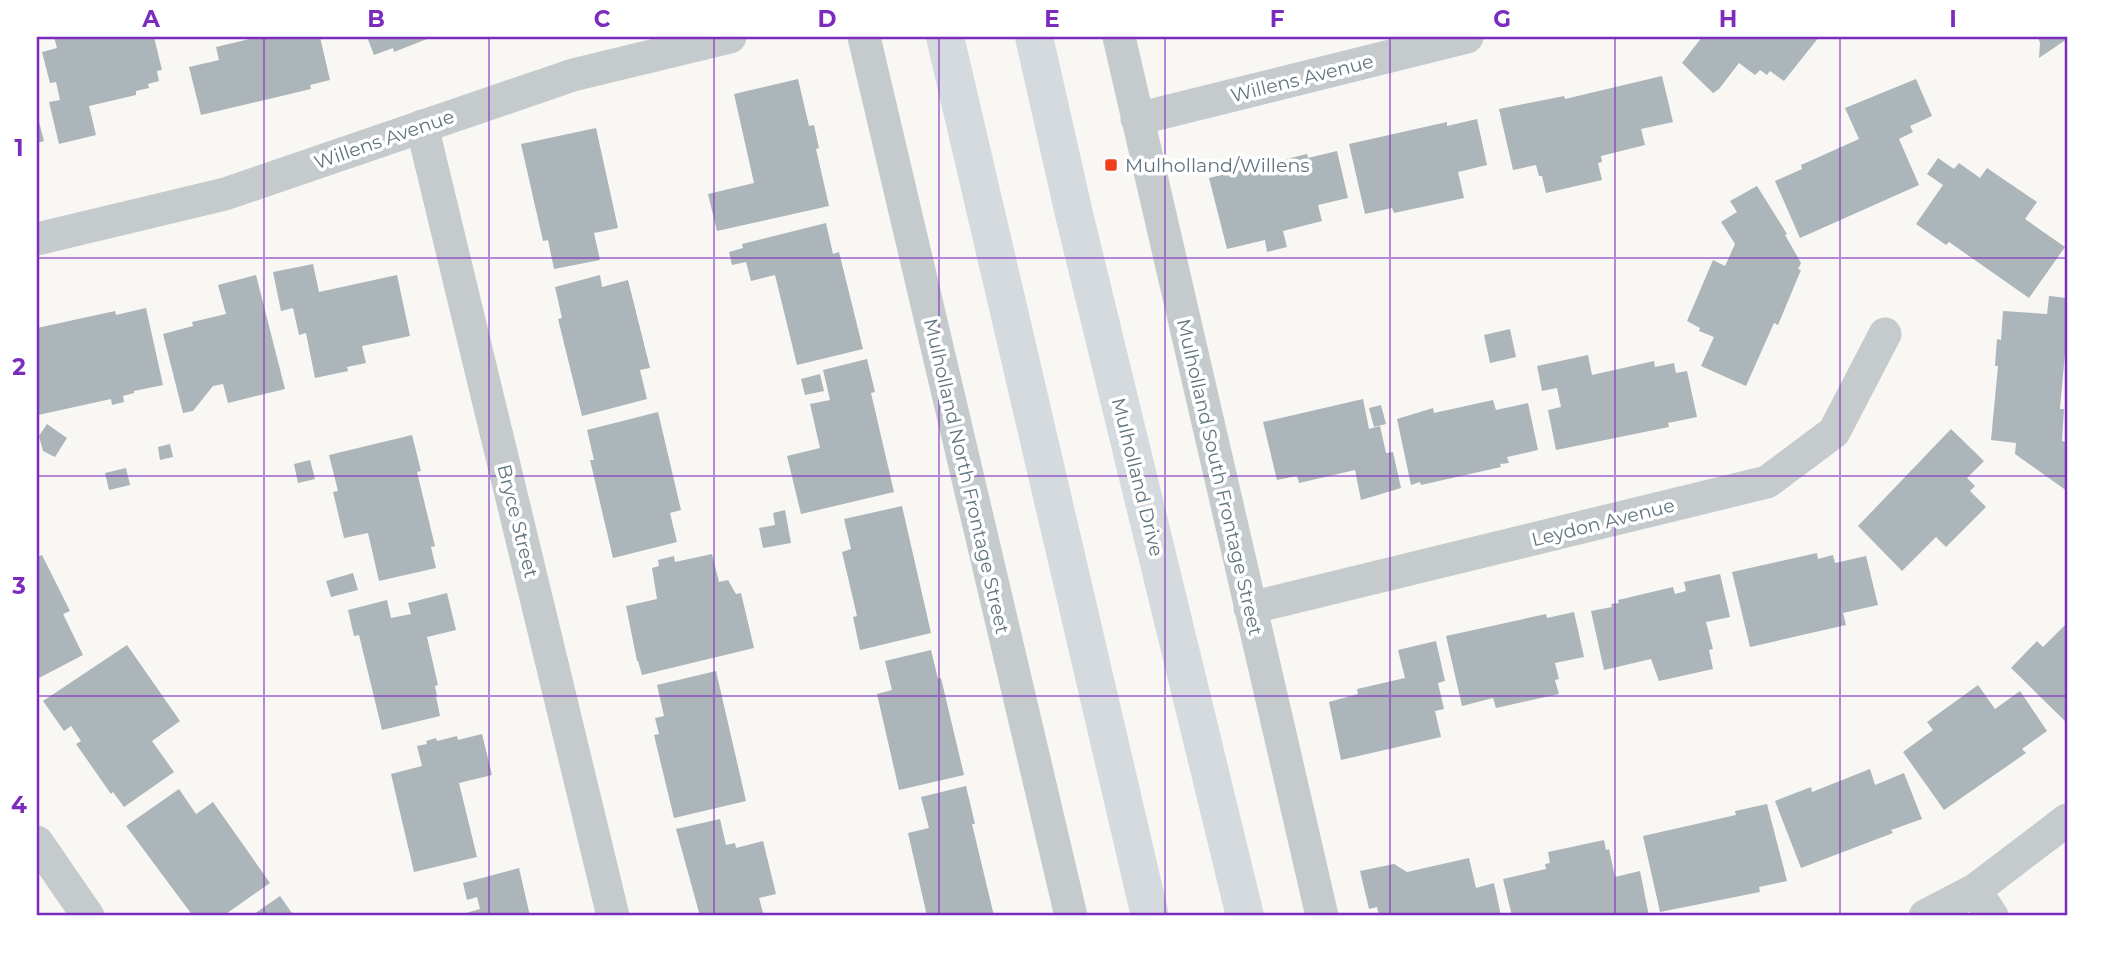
<svg xmlns="http://www.w3.org/2000/svg" width="2104" height="953" font-family="Montserrat,sans-serif">
<rect width="100%" height="100%" fill="#f8f7f4"/>
<path fill="#abb5ba" d="M54,37H154L162,70L157,71L159,81L148,84L149,88L136,91V95L89,106L96,135L59,144L49,102L60,100L56,82L50,83L42,52L57,48Z
M258,37H320L330,80L310,85L311,89L201,115L189,67L219,60L216,47Z
M367,37H432L394,52L393,48L374,55Z
M1702,37H1819L1784,81L1770,71L1767,75L1760,70L1755,75L1739,63L1719,89L1713,93L1682,63Z
M2038,37H2067V39L2039,58L2040,43Z
M1662,76L1673,122L1641,129L1645,145L1601,156L1602,162L1598,163L1602,180L1546,193L1542,176H1539L1536,165L1513,170L1499,109L1564,96L1565,99Z
M798,79L809,126L814,125L819,148L816,149L829,206L717,231L708,194L754,183L734,94Z
M1916,79L1932,116L1910,126L1913,132L1899,139L1919,185L1800,238L1775,181L1802,169L1801,165L1859,139L1845,108Z
M37,114L44,141L37,143Z
M1477,119L1487,165L1458,172L1464,198L1394,213L1392,208L1365,214L1349,144L1447,122V126Z
M596,128L618,228L594,233L600,260L554,269L548,240L543,241L521,144Z
M1337,151L1348,198L1318,205L1322,221L1283,231L1287,247L1267,252L1265,240L1227,249L1209,178L1307,154L1308,158Z
M1938,158L1954,169L1959,163L1980,178L1987,168L2037,202L2025,219L2065,247L2029,298L1949,242L1946,245L1916,224L1943,185L1927,174Z
M1757,186L1787,234L1785,235L1801,263L1798,269L1801,270L1778,325L1774,323L1746,386L1701,366L1714,337L1699,331L1700,328L1687,321L1713,260L1725,266L1735,244L1721,222L1737,212L1730,201Z
M826,223L833,254L839,252L863,349L797,365L775,275L751,281L746,262L732,265L729,252L743,248L742,244Z
M313,264L319,292L397,275L410,336L362,346L366,363L347,367L348,371L315,378L306,333L299,335L293,308L281,311L273,272Z
M256,275L285,389L228,403L223,384L213,386L193,411L183,413L163,334L193,326L192,322L226,314L218,285Z
M600,275L602,287L628,280L650,368L640,370L647,399L582,416L558,319L562,318L555,287Z
M2049,296L2067,298V354L2065,353L2060,409H2064L2062,441L2067,442V491L2015,454L2016,443L1991,440L1998,366H1995L1997,339L2001,340L2003,311L2047,314Z
M146,308L163,385L134,391V393L123,396L124,402L112,405L111,399L38,415L37,328L115,311L116,315Z
M1510,329L1516,357L1490,363L1484,335Z
M1588,355L1592,375L1654,361L1655,367L1674,363L1676,373L1687,371L1697,417L1668,423L1669,427L1556,450L1548,410L1561,407L1557,388L1542,391L1537,366Z
M867,359L875,392L871,393L894,492L801,514L787,456L820,448L810,404L830,400L823,370Z
M820,374L824,391L805,395L801,379Z
M1363,399L1369,429L1380,426L1386,453L1393,452L1401,488L1361,500L1355,470L1299,483L1297,476L1277,480L1263,422Z
M1493,400L1496,410L1528,403L1538,450L1507,457L1509,463L1500,464L1501,467L1421,485L1420,482L1411,485L1397,419L1433,408L1434,413Z
M1381,405L1386,424L1374,427L1369,408Z
M658,412L681,510L670,513L677,542L613,558L590,460H594L587,430Z
M47,424L67,438L55,457L43,451L39,436Z
M1951,429L1984,461L1967,478L1975,486L1970,491L1986,507L1946,547L1936,537L1902,571L1858,526Z
M412,435L421,471L417,472L435,546L431,547L436,568L379,581L368,533L344,538L333,492L338,491L329,455Z
M170,444L173,457L160,460L158,447Z
M310,460L315,479L298,483L294,464Z
M126,468L130,485L109,490L105,473Z
M902,506L931,633L860,650L853,617L857,616L842,552L851,549L844,519Z
M785,510L791,543L763,548L759,528L775,525L773,513Z
M1817,553L1818,559L1833,555L1835,563L1866,556L1878,605L1843,613L1846,625L1750,647L1732,572Z
M712,554L719,582L728,580L736,594L741,593L754,648L642,675L638,661H637L626,606L657,599L652,568L659,566L658,560L674,556L675,562Z
M42,555L70,611L63,614L83,655L37,679V557Z
M353,573L358,590L331,597L326,581Z
M1720,574L1730,617L1706,622L1713,649L1709,650L1713,669L1659,681L1651,659L1604,670L1591,611L1612,607L1611,604L1619,603L1618,600L1673,587L1675,594L1686,591L1684,582Z
M447,593L456,630L427,637L438,685L435,686L437,696H436L440,716L382,730L359,635L354,636L348,610L387,600L391,618L411,614L408,603Z
M1574,612L1584,657L1555,663L1559,679L1555,680L1559,694L1496,708L1493,698L1462,706L1446,636L1546,614L1547,618Z
M2067,623V723L2011,668L2037,641L2043,647Z
M1436,641L1445,681L1438,683L1444,709L1435,711L1441,737L1341,760L1329,702L1358,694L1357,689L1405,678L1398,650Z
M127,645L180,721L152,741L174,772L124,807L113,792L111,794L76,744L81,741L71,726L64,731L43,701Z
M931,650L938,679L941,678L964,775L899,790L877,694L892,690L885,661Z
M716,671L746,801L674,818L654,735L659,734L655,718L664,716L657,685Z
M1978,685L1995,709L2020,691L2047,731L2022,749L2026,753L1944,810L1903,752L1933,730L1927,722Z
M482,734L492,775L459,783L477,857L414,872L391,774L422,766L417,746L427,744L426,741L436,738L437,741L457,736L458,740Z
M1870,769L1875,785L1904,773L1922,819L1891,830L1893,833L1801,868L1775,801L1811,787L1812,792Z
M966,786L975,824H972L994,916H927L908,833L929,828L921,797Z
M179,789L196,814L213,802L270,883L223,916H193L126,826Z
M1767,804L1787,881L1759,887L1760,892L1660,912L1643,836L1736,815L1735,811Z
M720,819L726,845L735,843L736,848L763,841L776,894L759,898L764,916H700L676,829Z
M1604,840L1606,850L1609,849L1615,877L1640,871L1649,916H1512L1503,879L1546,869L1545,864L1550,863L1548,852Z
M1469,858L1476,888L1494,883L1501,916H1379L1377,907L1369,909L1360,871L1394,864L1407,872Z
M519,868L530,916H455L480,909L477,897L467,900L463,883Z
M280,896L294,916H251Z"/>
<g fill="none" stroke-linecap="round" stroke-linejoin="round">
<path stroke="#c5cacc" stroke-width="33" d="M864,37L1071,916
M1119,37L1322,916
M1137,119L1467,37
M422,126L613,916
M37,239L225,194L573,75L730,37
M1250,608L1767,482L1834,432L1885,334
M37,842L88,916
M1975,890L1992,916
M1925,916L1975,890L2067,820"/>
<path stroke="#d5dade" stroke-width="38" d="M945,37L1150,916
M1034,37L1074,214L1245,916"/>
</g>
<path fill="none" stroke="#7b2cbf" stroke-width="2" stroke-opacity="0.55" d="M264,37V916M489,37V916M714,37V916M939,37V916M1165,37V916M1390,37V916M1615,37V916M1840,37V916M37,258H2067M37,476H2067M37,696H2067"/>
<rect fill="#f03f1c" stroke="#fff" stroke-width="2.5" x="1104" y="158" width="14" height="14" rx="3.5"/>
<g text-anchor="middle" stroke-width="7" stroke-linejoin="round" paint-order="stroke">
<g font-size="19" fill="#607581" stroke="#fff">
<text transform="translate(1302 78) rotate(-14)" y="7">Willens Avenue</text>
<text transform="translate(384 139) rotate(-19)" y="7">Willens Avenue</text>
<text transform="translate(967 476) rotate(77)" y="7">Mulholland North Frontage Street</text>
<text transform="translate(1138 477) rotate(76)" y="7">Mulholland Drive</text>
<text transform="translate(1220 477) rotate(77)" y="7">Mulholland South Frontage Street</text>
<text transform="translate(518 521) rotate(76)" y="7">Bryce Street</text>
<text transform="translate(1603 522) rotate(-14)" y="7">Leydon Avenue</text>
</g>
<g font-size="19" fill="#607581" stroke="#fff" text-anchor="start">
<text x="1125" y="172">Mulholland/Willens</text>
</g>
</g>
<rect width="2104" height="953" fill="none" stroke="#ffffff" stroke-width="77"/>
<rect x="38" y="38" width="2028" height="876" fill="none" stroke="#7b2cbf" stroke-width="2.5"/>
<g font-size="23" text-anchor="middle" font-weight="bold" fill="#7b2cbf">
<text x="151" y="27">A</text>
<text x="376" y="27">B</text>
<text x="602" y="27">C</text>
<text x="827" y="27">D</text>
<text x="1052" y="27">E</text>
<text x="1277" y="27">F</text>
<text x="1502" y="27">G</text>
<text x="1728" y="27">H</text>
<text x="1953" y="27">I</text>
<text x="19" y="156">1</text>
<text x="19" y="375">2</text>
<text x="19" y="594">3</text>
<text x="19" y="813">4</text>
</g>
</svg>
